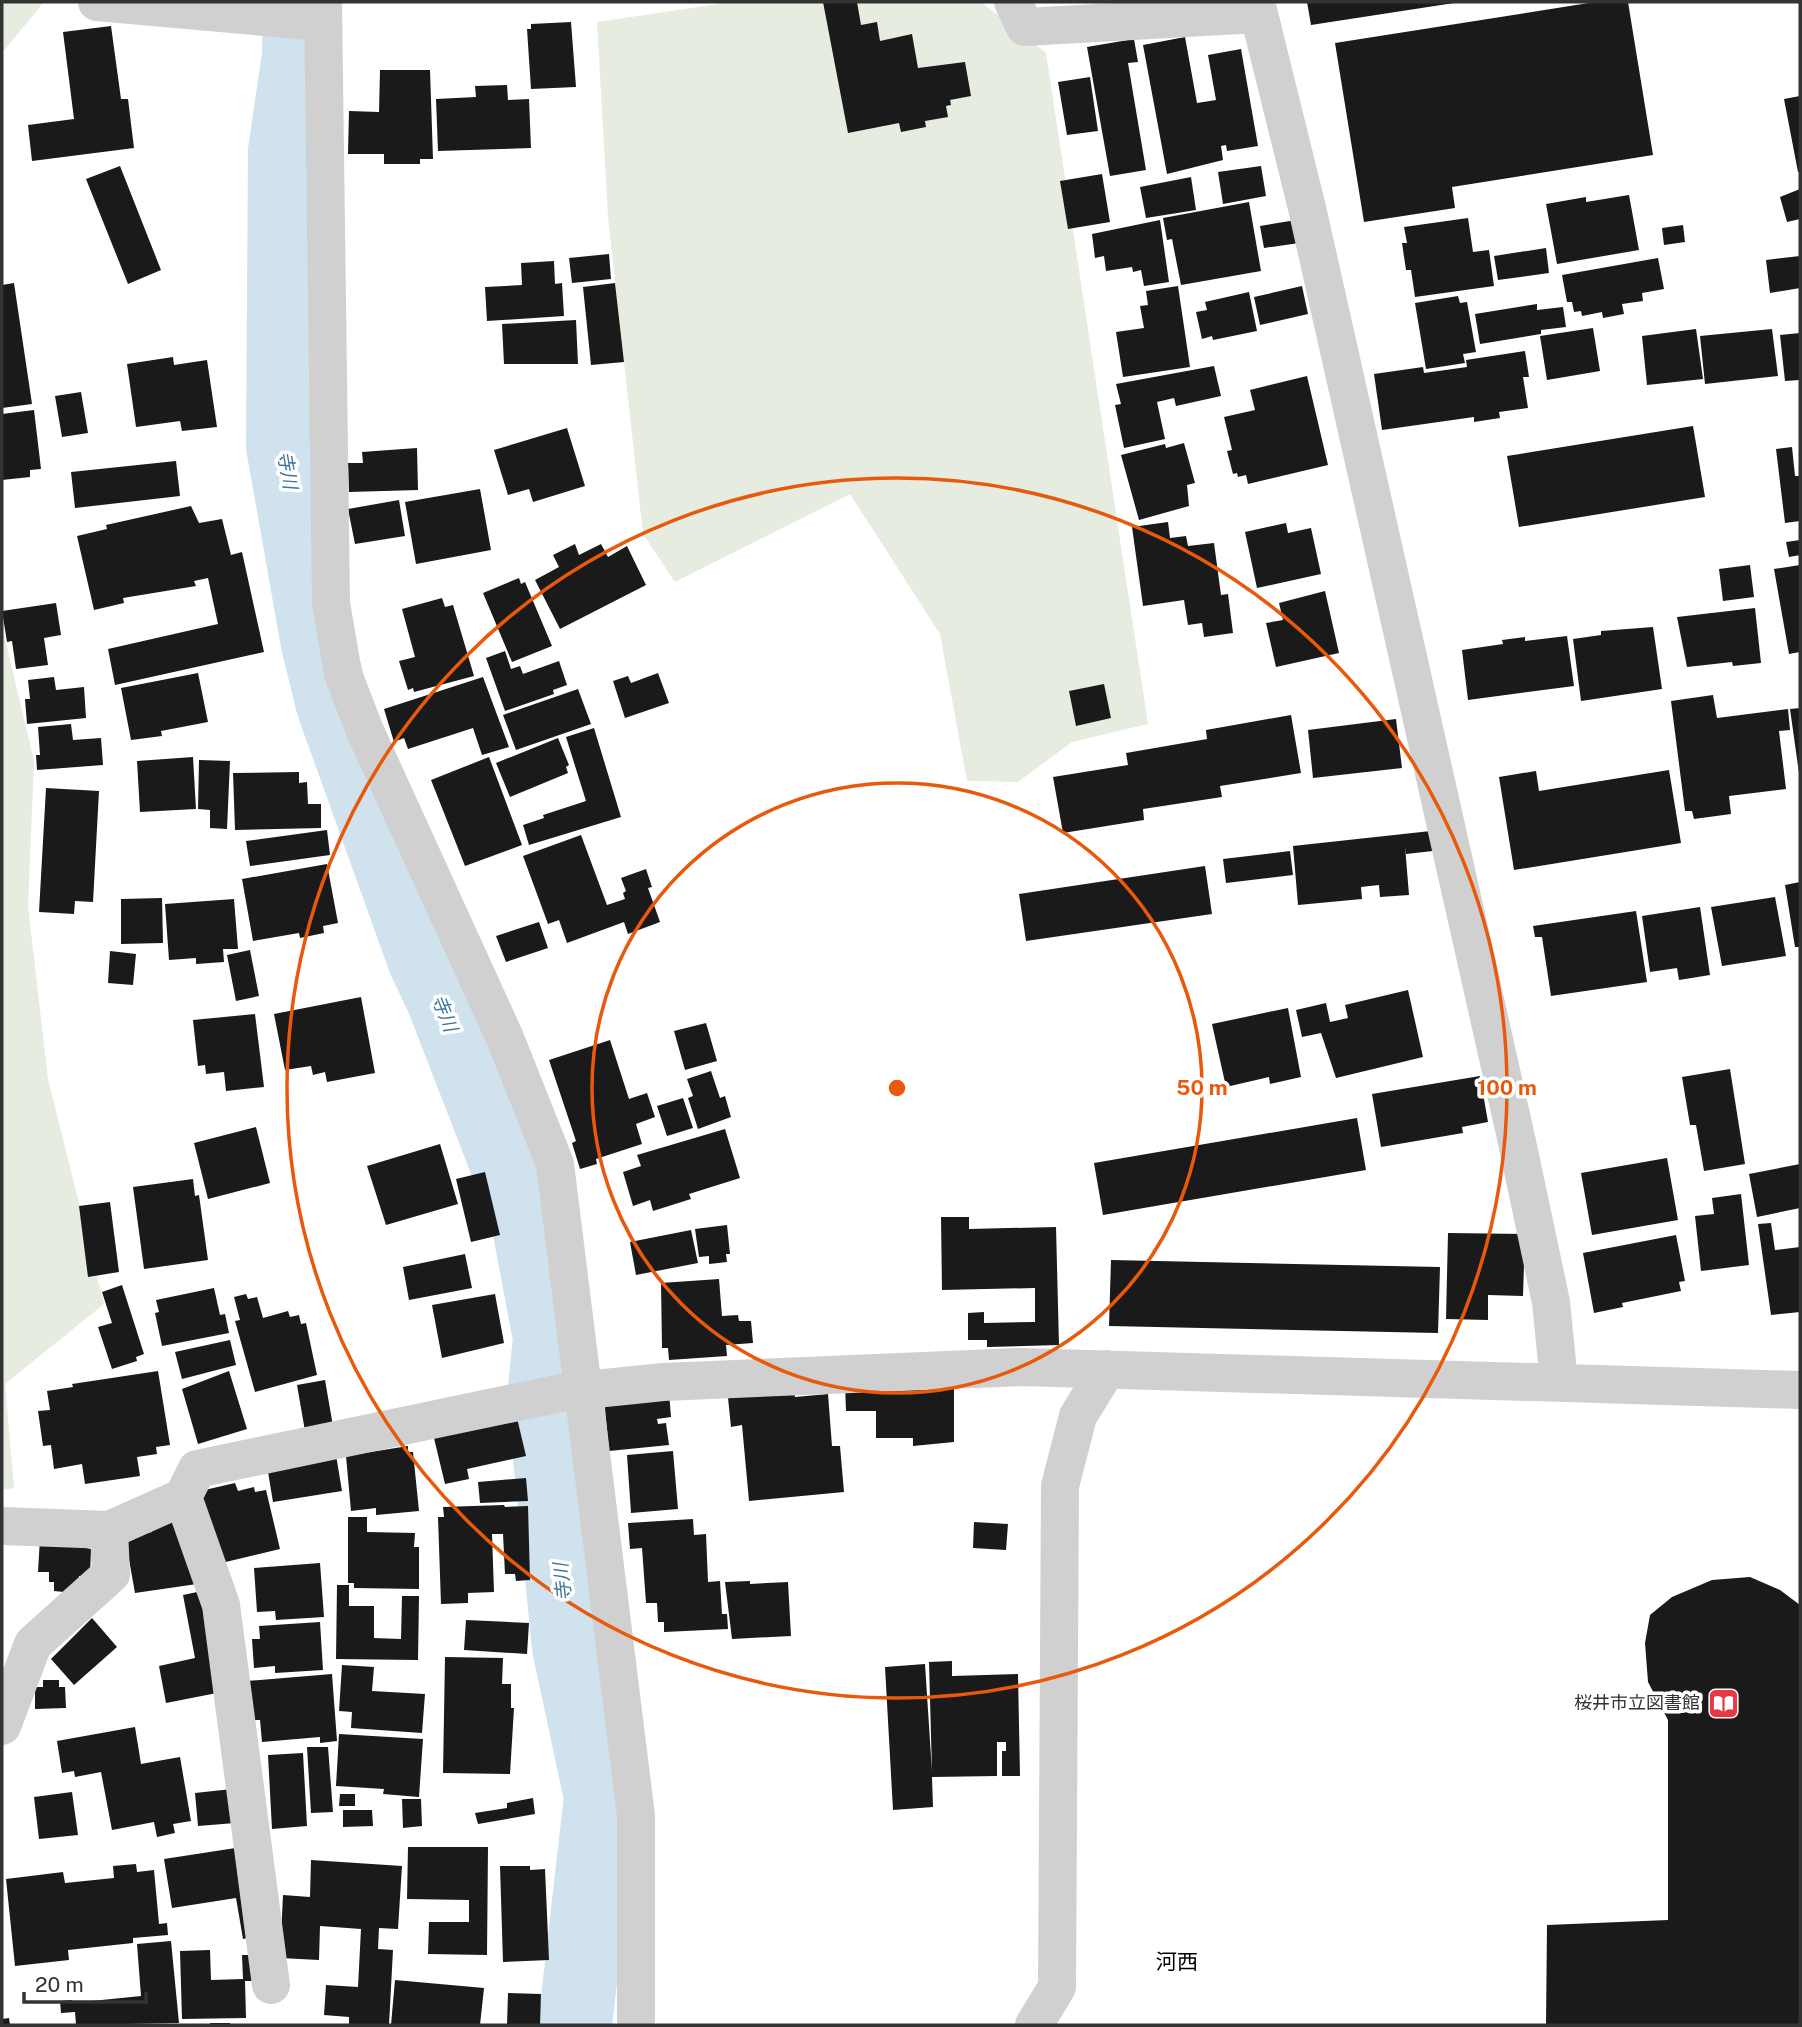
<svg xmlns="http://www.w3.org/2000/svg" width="1802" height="2027" font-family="'Public Sans','Noto Sans JP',sans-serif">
<rect width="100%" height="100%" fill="#fff"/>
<path fill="#e6ecdf" d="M2,2H44L2,53Z
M732,2H981L1046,53L1148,724L1072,742L1018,782L967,781L940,634L850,494L675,582L643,534L608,216L597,22Z
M2,626L34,761L28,906L48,1079L104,1304L5,1384L14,1488L2,1490Z"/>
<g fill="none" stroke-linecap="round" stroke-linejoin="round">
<path stroke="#cfe2ee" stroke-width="74" d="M300,2L299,56L285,151L283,446L318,644L333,705L425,961L443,999L527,1216L550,1338L544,1398L569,1647L601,1797L575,2025"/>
</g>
<path fill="#1a1a1a" d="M823,2H857L861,25L877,22L880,41L912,34L918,68L965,62L971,96L950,100L951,105L946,106L948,117L925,121L926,127L901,132L899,123L848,133Z
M1307,2H1454V3L1311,25Z
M1595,2H1628L1653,155L1452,187L1455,208L1364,222L1335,43Z
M571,22L576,87L531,89L527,29H531V24Z
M111,26L121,99H128L134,148L32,161L28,125L74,119L63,32Z
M1185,37L1197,103L1216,100L1208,55L1241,49L1258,146L1227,151L1226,145L1221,146L1223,160L1167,174L1143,45Z
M1134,39L1138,62L1128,63L1146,170L1110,176L1087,47Z
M380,70H430L433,159H420V164H384V154H348L349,111L379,112Z
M1090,77L1098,131L1067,135L1058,82Z
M507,85L508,100L529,99L531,148L438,151L436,99L476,97L475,86Z
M1800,96V172H1798L1784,99Z
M120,166L161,270L128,284L86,179Z
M1261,166L1266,196L1223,204L1218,172Z
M1102,174L1110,222L1068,229L1060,181Z
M1191,177L1196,210L1146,218L1140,187Z
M1800,189V219L1787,222L1780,197Z
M1629,195L1639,250L1557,264L1546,204L1586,197V202Z
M1249,202L1261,271L1181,285L1172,239L1167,240L1163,218Z
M1468,218L1473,252L1489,250L1494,286L1415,297L1411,270H1406L1402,243H1407L1404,227Z
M1160,220L1169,282L1144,286L1141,270L1133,272L1132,267L1106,271L1104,256L1095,258L1092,234Z
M1296,220L1299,243L1264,248L1260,226Z
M1683,225L1685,242L1664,245L1662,228Z
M1546,248L1549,273L1498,280L1494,256Z
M609,254L611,279L572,283L569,258Z
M1800,256V288L1770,293L1766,260Z
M1658,258L1664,289L1642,293L1643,301L1622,304L1624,314L1603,318L1602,312L1582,316L1581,311L1574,312L1572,302H1567L1562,275Z
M554,261L555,284L562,283L564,316L487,321L485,287L522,285L521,263Z
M14,283L32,404L2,408V285Z
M615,283L624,362L591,365L583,287Z
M1178,286L1190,367L1123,377L1116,332L1144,328L1140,306L1148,305L1146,291Z
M1302,286L1308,314L1260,325L1254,297Z
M1249,292L1257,331L1213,340L1212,336L1202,339L1196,312L1207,310L1205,302Z
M1458,296L1460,303L1467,302L1476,352L1463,354L1465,363L1426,369L1415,303Z
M1537,304V310L1563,307L1566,327L1541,330V334L1480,344L1475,314Z
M576,320L578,364H504L502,324Z
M1593,328L1600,371L1547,380L1540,336Z
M1696,329L1703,379L1647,385L1642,336Z
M1772,329L1778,376L1705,384L1700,336Z
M1800,333V380L1785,381L1780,335Z
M1525,351L1529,377H1523L1528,408L1499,412L1500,418L1474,422V417L1382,430L1374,374L1423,367L1424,373L1467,367L1466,360Z
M173,357L174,365L207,360L217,427L182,431L180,421L136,427L127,364Z
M1214,366L1221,396L1176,406L1174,398L1157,402L1165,439L1124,448L1115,405L1121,404L1116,384Z
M1307,376L1328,465L1248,484L1246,475L1238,477L1237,473L1233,474L1227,451L1232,450L1224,417L1255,410L1250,390Z
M81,392L88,433L62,437L55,396Z
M34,410L41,469L30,470V477L2,480V414Z
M1693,426L1705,497L1519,527L1507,456Z
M567,428L585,486L533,502L529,489L508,495L494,450Z
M1184,443L1195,483L1187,485L1189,506L1139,520L1121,455L1165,444L1166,448Z
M1792,447L1795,476H1800V521L1785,523L1776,449Z
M417,448L418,490L349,492L348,463H363L362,452Z
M176,461L180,496L75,508L71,472Z
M480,489L491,550L416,564L405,502Z
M399,500L405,536L355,544L348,509Z
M191,506L199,523L222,519L231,555L242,552L264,652L115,685L108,649L218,624L208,578L194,581L196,586L123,598L124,603L94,610L77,536L107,529L106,525Z
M1168,522L1170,538L1186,536L1188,546L1214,543L1221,595L1228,594L1233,633L1204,637L1202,623L1188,625L1184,600L1143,606L1132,527Z
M1286,523L1288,533L1311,528L1321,574L1257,588L1245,532Z
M1800,540V555L1789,557L1786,542Z
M575,544L579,555L601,544L608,557L627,546L646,585L560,629L535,580L559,567L553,555Z
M1750,565L1754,597L1723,601L1719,569Z
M1800,565V652L1789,654L1774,569Z
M519,578L521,584L525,582L552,646L512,662L483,593Z
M1325,591L1339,653L1276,667L1266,623L1283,620L1279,603Z
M442,598L445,607L453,605L474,676L414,692L413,688L408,690L399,661L415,657L402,609Z
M56,603L61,635L44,638L48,665L16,669L12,641L7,642L2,611Z
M1755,608L1761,663L1733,666L1732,662L1687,667L1677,617Z
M1653,627L1662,689L1581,701L1573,639L1601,635V631Z
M1567,636L1574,686L1468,700L1462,650L1503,644L1502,640L1525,637V641Z
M505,651L511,669L520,666L523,674L559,661L567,685L553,690L554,694L505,711L486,658Z
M198,673L208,722L161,731L162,736L131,740L121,688Z
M658,673L669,703L625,718L613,681L628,676L631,683Z
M54,677L56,690L84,687L86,718L27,724L25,699H30L28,680Z
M483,677L509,747L482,755L473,728L408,749L404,738L394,742L384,709Z
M1104,684L1111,718L1076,726L1069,691Z
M578,689L591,724L516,750L503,715Z
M1713,695L1717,718L1788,709L1790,730L1779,731L1786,789L1729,796L1731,814L1694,819L1692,811H1685L1671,701Z
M1800,708V773H1799L1790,709Z
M1291,715L1301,773L1220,786L1222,797L1143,809L1144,820L1063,833L1053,777L1128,765L1126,753L1207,739L1206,730Z
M1396,719L1402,768L1313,778L1308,730Z
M71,724L73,740L101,738L103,765L37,770L36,755H40L38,727Z
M594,728L621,817L529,845L523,825L544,818L543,815L586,801L566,737Z
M558,738L569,765L566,767L568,773L510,797L496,763Z
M193,757L196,809L140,812L137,761Z
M489,757L522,845L465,866L431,780Z
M199,760L230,761L227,829L210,828V810L198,809Z
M1669,770L1681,843L1514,870L1499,777L1536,771L1539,791Z
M299,772V783L307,782L308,804H321V828L235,830L233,773Z
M46,788L99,791L93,902L75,901L74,914L39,912Z
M327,830L330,855L250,866L246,841Z
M1440,830L1442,850L1406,854L1405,846L1409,895L1380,897L1379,885L1361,887L1362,899L1298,905L1293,846Z
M581,835L607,905L625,899L623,893L626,891L621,878L646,869L652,887L648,888L660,922L628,934L624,922L567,943L559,920L548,924L523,856Z
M1290,851L1293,875L1226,883L1223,859Z
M327,864L338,923L323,926L324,933L300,938L299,933L253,941L242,879Z
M1205,866L1212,914L1026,941L1019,894Z
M1800,882V947H1795L1785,885Z
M1775,897L1786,956L1722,966L1711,907Z
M162,898L163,943L121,944V899Z
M234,899L238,949H223L224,962L196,964V958L169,960L165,904Z
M1700,907L1710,975L1679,980L1677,968L1650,972L1642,916Z
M1636,911L1647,982L1551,996L1542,937H1535L1533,926Z
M539,922L548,948L506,962L496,936Z
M250,950L259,996L236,1001L227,955Z
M110,951L136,954L133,985L108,983Z
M1408,990L1423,1057L1336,1078L1321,1033L1302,1037L1296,1010L1326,1003L1330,1022L1348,1018L1345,1005Z
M361,997L375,1073L327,1082L325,1072L313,1075L311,1066L285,1070L274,1014Z
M1288,1008L1301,1077L1270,1084L1269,1077L1226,1087L1212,1024Z
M255,1014L264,1087L226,1091L224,1072L206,1074L205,1065L198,1066L193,1020Z
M706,1023L717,1061L685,1070L674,1031Z
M610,1040L629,1099L647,1093L655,1117L636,1124L642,1144L596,1159L597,1164L580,1169L572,1143L576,1141L549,1060Z
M1730,1069L1745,1164L1704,1171L1696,1125H1690L1682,1077Z
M711,1071L720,1098L725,1096L731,1117L698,1129L688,1098L693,1096L687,1079Z
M1480,1076L1488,1122L1462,1127L1463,1133L1381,1147L1372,1094Z
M683,1098L693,1128L667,1136L657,1106Z
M1357,1118L1366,1170L1103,1215L1094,1163Z
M256,1127L270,1183L208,1199L194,1143Z
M725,1129L740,1178L689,1194L691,1199L653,1211L650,1200L633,1206L623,1172L641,1166L637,1155Z
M440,1144L458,1204L386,1225L367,1166Z
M1667,1158L1678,1220L1592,1235L1581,1173Z
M1800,1164V1208L1757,1217L1749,1174Z
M485,1172L500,1235L471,1242L456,1179Z
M193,1179L195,1196L199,1195L208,1260L144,1269L133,1187Z
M1741,1194L1749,1265L1701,1271L1695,1216L1714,1214L1712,1198Z
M110,1202L119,1272L88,1277L79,1206Z
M941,1217H969V1229L1056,1227L1059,1345L987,1347V1340H968V1313L984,1312V1323L1035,1322V1288L942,1290Z
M1771,1223L1775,1250L1800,1247V1312L1771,1315L1758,1224Z
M727,1225L730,1254H726L727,1262L709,1264V1256L699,1257L695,1229Z
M691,1230L698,1263L636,1275L630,1242Z
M1448,1233L1525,1234L1523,1296L1488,1295V1320L1446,1319Z
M1676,1235L1685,1281L1679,1282L1681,1291L1622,1303L1623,1307L1594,1313L1583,1253Z
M465,1254L472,1288L409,1300L403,1267Z
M1111,1260L1440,1267L1438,1333L1109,1326Z
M719,1279L722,1316L738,1315L739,1321H751L753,1343L726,1345L727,1356L669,1360L668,1348H662L661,1283Z
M122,1285L144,1354L136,1357L137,1361L112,1369L98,1327L112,1323L102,1292Z
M214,1288L220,1315L225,1314L229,1333L162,1346L155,1313L159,1312L156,1300Z
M246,1294L248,1299L257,1297L263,1318L288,1311L290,1317L299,1315L301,1324L306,1323L317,1375L255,1392L235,1321L240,1320L234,1297Z
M495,1294L504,1343L442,1358L432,1305Z
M230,1340L236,1365L182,1379L175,1352Z
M158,1371L170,1445L156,1447L157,1454L137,1457L140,1476L85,1484L82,1464L54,1469L51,1445L43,1446L38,1411L50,1410L47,1391L73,1387L72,1384Z
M229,1371L247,1429L198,1444L182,1389Z
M325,1380L333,1426L305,1431L297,1385Z
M954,1380V1442L913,1446V1438H876V1411H846L845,1385Z
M793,1383L795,1397L828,1394L832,1446H840L844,1492L749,1501L742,1425L731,1427L727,1388Z
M669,1392L671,1417L657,1419L658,1424L666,1423L669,1445L609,1451L604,1398Z
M517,1418L526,1456L467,1469L469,1479L445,1484L433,1434Z
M408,1446V1452H413L419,1511L376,1515V1508L351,1511L346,1456Z
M673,1451L678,1509L631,1513L627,1455Z
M336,1455L342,1491L273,1502L267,1466Z
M526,1478L528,1501L480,1503L478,1482Z
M235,1483L238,1491L254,1487L255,1492L266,1490L280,1549L213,1565L196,1492Z
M504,1505L505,1507L528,1506L530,1580L516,1581L515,1574H505L503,1534H492L494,1592L468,1593V1603L441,1604L438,1517H444L443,1507Z
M348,1517H367V1532L415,1533L414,1547H419V1589L354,1588V1583H348Z
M693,1519L694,1535L706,1534L708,1582L720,1581L722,1614H727L728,1629L664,1632V1622H658L657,1603H646L642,1548L630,1549L628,1523Z
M172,1521L197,1584L135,1593L125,1537L152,1532L151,1524Z
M974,1522L1008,1524L1006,1550L973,1548Z
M40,1538L91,1549L90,1576H79L78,1588L74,1593L54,1591V1582H49V1572H38Z
M320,1563L324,1617L276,1620L275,1611L257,1612L254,1568Z
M1750,1577L1780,1590L1800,1605V2025H1546L1547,1925L1668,1920V1720L1648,1682L1645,1643L1650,1615L1672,1597L1712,1580Z
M750,1581V1584L788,1582L791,1636L732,1639L725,1582Z
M337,1585H349V1606H374V1638L401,1639L402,1596H419L418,1660L336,1659Z
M202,1591L222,1692L166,1703L159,1666L195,1658L183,1595Z
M92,1618L117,1647L74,1685L51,1659Z
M466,1620L529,1623L527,1654L464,1650Z
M320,1622L323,1670L275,1673V1666L254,1668L252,1639H260L259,1626Z
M445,1657L503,1658L502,1684H511V1708H514L510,1774L443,1773Z
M952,1661V1676L1018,1674L1020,1776H1002V1751H1006V1742H997V1776L932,1777L933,1807L893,1810L885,1667L925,1664L932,1772L929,1662Z
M342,1665L374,1667L372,1691L425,1694L422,1733L351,1728L352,1712L339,1711Z
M332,1674L337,1741L320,1743V1737L262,1742L260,1720H253L247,1681Z
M43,1680H59V1687H65L66,1708L35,1709V1687H43Z
M135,1727L141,1764L180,1757L191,1821L173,1824L175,1833L157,1837L154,1822L112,1830L101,1772L75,1777L74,1771L62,1773L57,1741Z
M339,1734L423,1739L419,1797L383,1794L384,1789L336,1786Z
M307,1747H328L333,1812L311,1813Z
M303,1753L307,1826L272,1829L268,1755Z
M232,1789L235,1823L198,1826L195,1793Z
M72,1792L78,1835L39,1839L34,1797Z
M340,1794H355V1806H339Z
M533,1798L535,1814L478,1824L475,1813L507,1808V1803Z
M402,1799H421L422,1826L403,1828Z
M343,1810H372L373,1826L343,1827Z
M242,1847L257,1936L243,1939L236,1898L172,1908L164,1859Z
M408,1847H488L487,1955L428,1954L429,1922H469V1900L407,1899Z
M311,1860L402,1866L398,1929L379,1928L378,1949L393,1950L389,2025H349V2017L324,2015L326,1985L358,1987L361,1929L320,1926L319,1960L280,1958L283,1895L310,1897Z
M136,1864L137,1872L154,1870L159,1924L167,1923L168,1935L133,1938V1943L68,1950L69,1960L15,1966L6,1879L63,1872L65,1883L114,1878L113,1866Z
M500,1866H530V1870L545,1869L549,1960L503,1962Z
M171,1941L179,2023L76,2025L75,2012L61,2013L60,2001L72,2000V2003L141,1996L137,1944Z
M210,1950L211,1980L243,1979L242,1955H255L256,1981H245L246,2018L182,2019L180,1951Z
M395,1980L484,1988L480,2025H391Z
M508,1993L541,1994L540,2025H507Z
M9,2018L10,2025H2V2019Z
M210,2023H230V2025H210Z"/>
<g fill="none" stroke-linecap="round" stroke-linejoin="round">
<path stroke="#d0d0d0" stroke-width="38" d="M97,2L320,22
M323,2L331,603L343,674L365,731L505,1038L555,1164L636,1816V2025
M1013,2L1025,27L1258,14
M1256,2L1307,208L1517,1142L1551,1302L1559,1382
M183,1497L221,1605L271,1985
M2,1526L109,1530L183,1497L197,1469L566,1392L663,1382L1021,1367L1800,1390
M2,1726L33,1644L111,1574L109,1530
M1034,2025L1057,1987L1060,1486L1078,1416L1107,1369"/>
</g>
<g fill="none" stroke="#e8590c" stroke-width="3.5">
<circle cx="897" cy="1088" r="305"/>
<circle cx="897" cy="1088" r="610"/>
</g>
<defs>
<symbol id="library-square" viewBox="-11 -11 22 22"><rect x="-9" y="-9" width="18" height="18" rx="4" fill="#e63946" stroke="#fff"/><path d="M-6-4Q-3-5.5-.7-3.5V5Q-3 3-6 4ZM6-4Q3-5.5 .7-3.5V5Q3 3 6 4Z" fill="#fff"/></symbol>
</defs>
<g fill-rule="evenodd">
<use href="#library-square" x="1706" y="1686" width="35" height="35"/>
</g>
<g text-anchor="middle" stroke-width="7" stroke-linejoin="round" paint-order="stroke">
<g font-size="18" fill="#333" stroke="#fff" text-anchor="end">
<text x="1700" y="1709">桜井市立図書館</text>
</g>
<g font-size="19" font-style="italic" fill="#3f7597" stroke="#fff">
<text transform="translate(288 470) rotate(80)" y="7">寺川</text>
<text transform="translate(445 1013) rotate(68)" y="7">寺川</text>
<text transform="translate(562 1582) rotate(-96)" y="7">寺川</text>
</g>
<g font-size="21" fill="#000" stroke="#fff">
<text x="1177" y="1969">河西</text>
</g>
</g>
<circle cx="897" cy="1088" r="10" fill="#e8590c" stroke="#fff" stroke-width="3.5"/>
<g font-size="21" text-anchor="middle" font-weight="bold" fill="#e8590c" stroke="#fff" stroke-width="7" stroke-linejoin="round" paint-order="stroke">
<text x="1202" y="1095">50 m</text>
<text x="1507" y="1095">100 m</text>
</g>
<rect width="1802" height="2027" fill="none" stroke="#333333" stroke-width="7"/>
<path d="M24 1992v10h122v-10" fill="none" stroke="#333333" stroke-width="3.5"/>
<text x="35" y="1992" font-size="21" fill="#333333" stroke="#ffffff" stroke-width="5" paint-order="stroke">20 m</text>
</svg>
